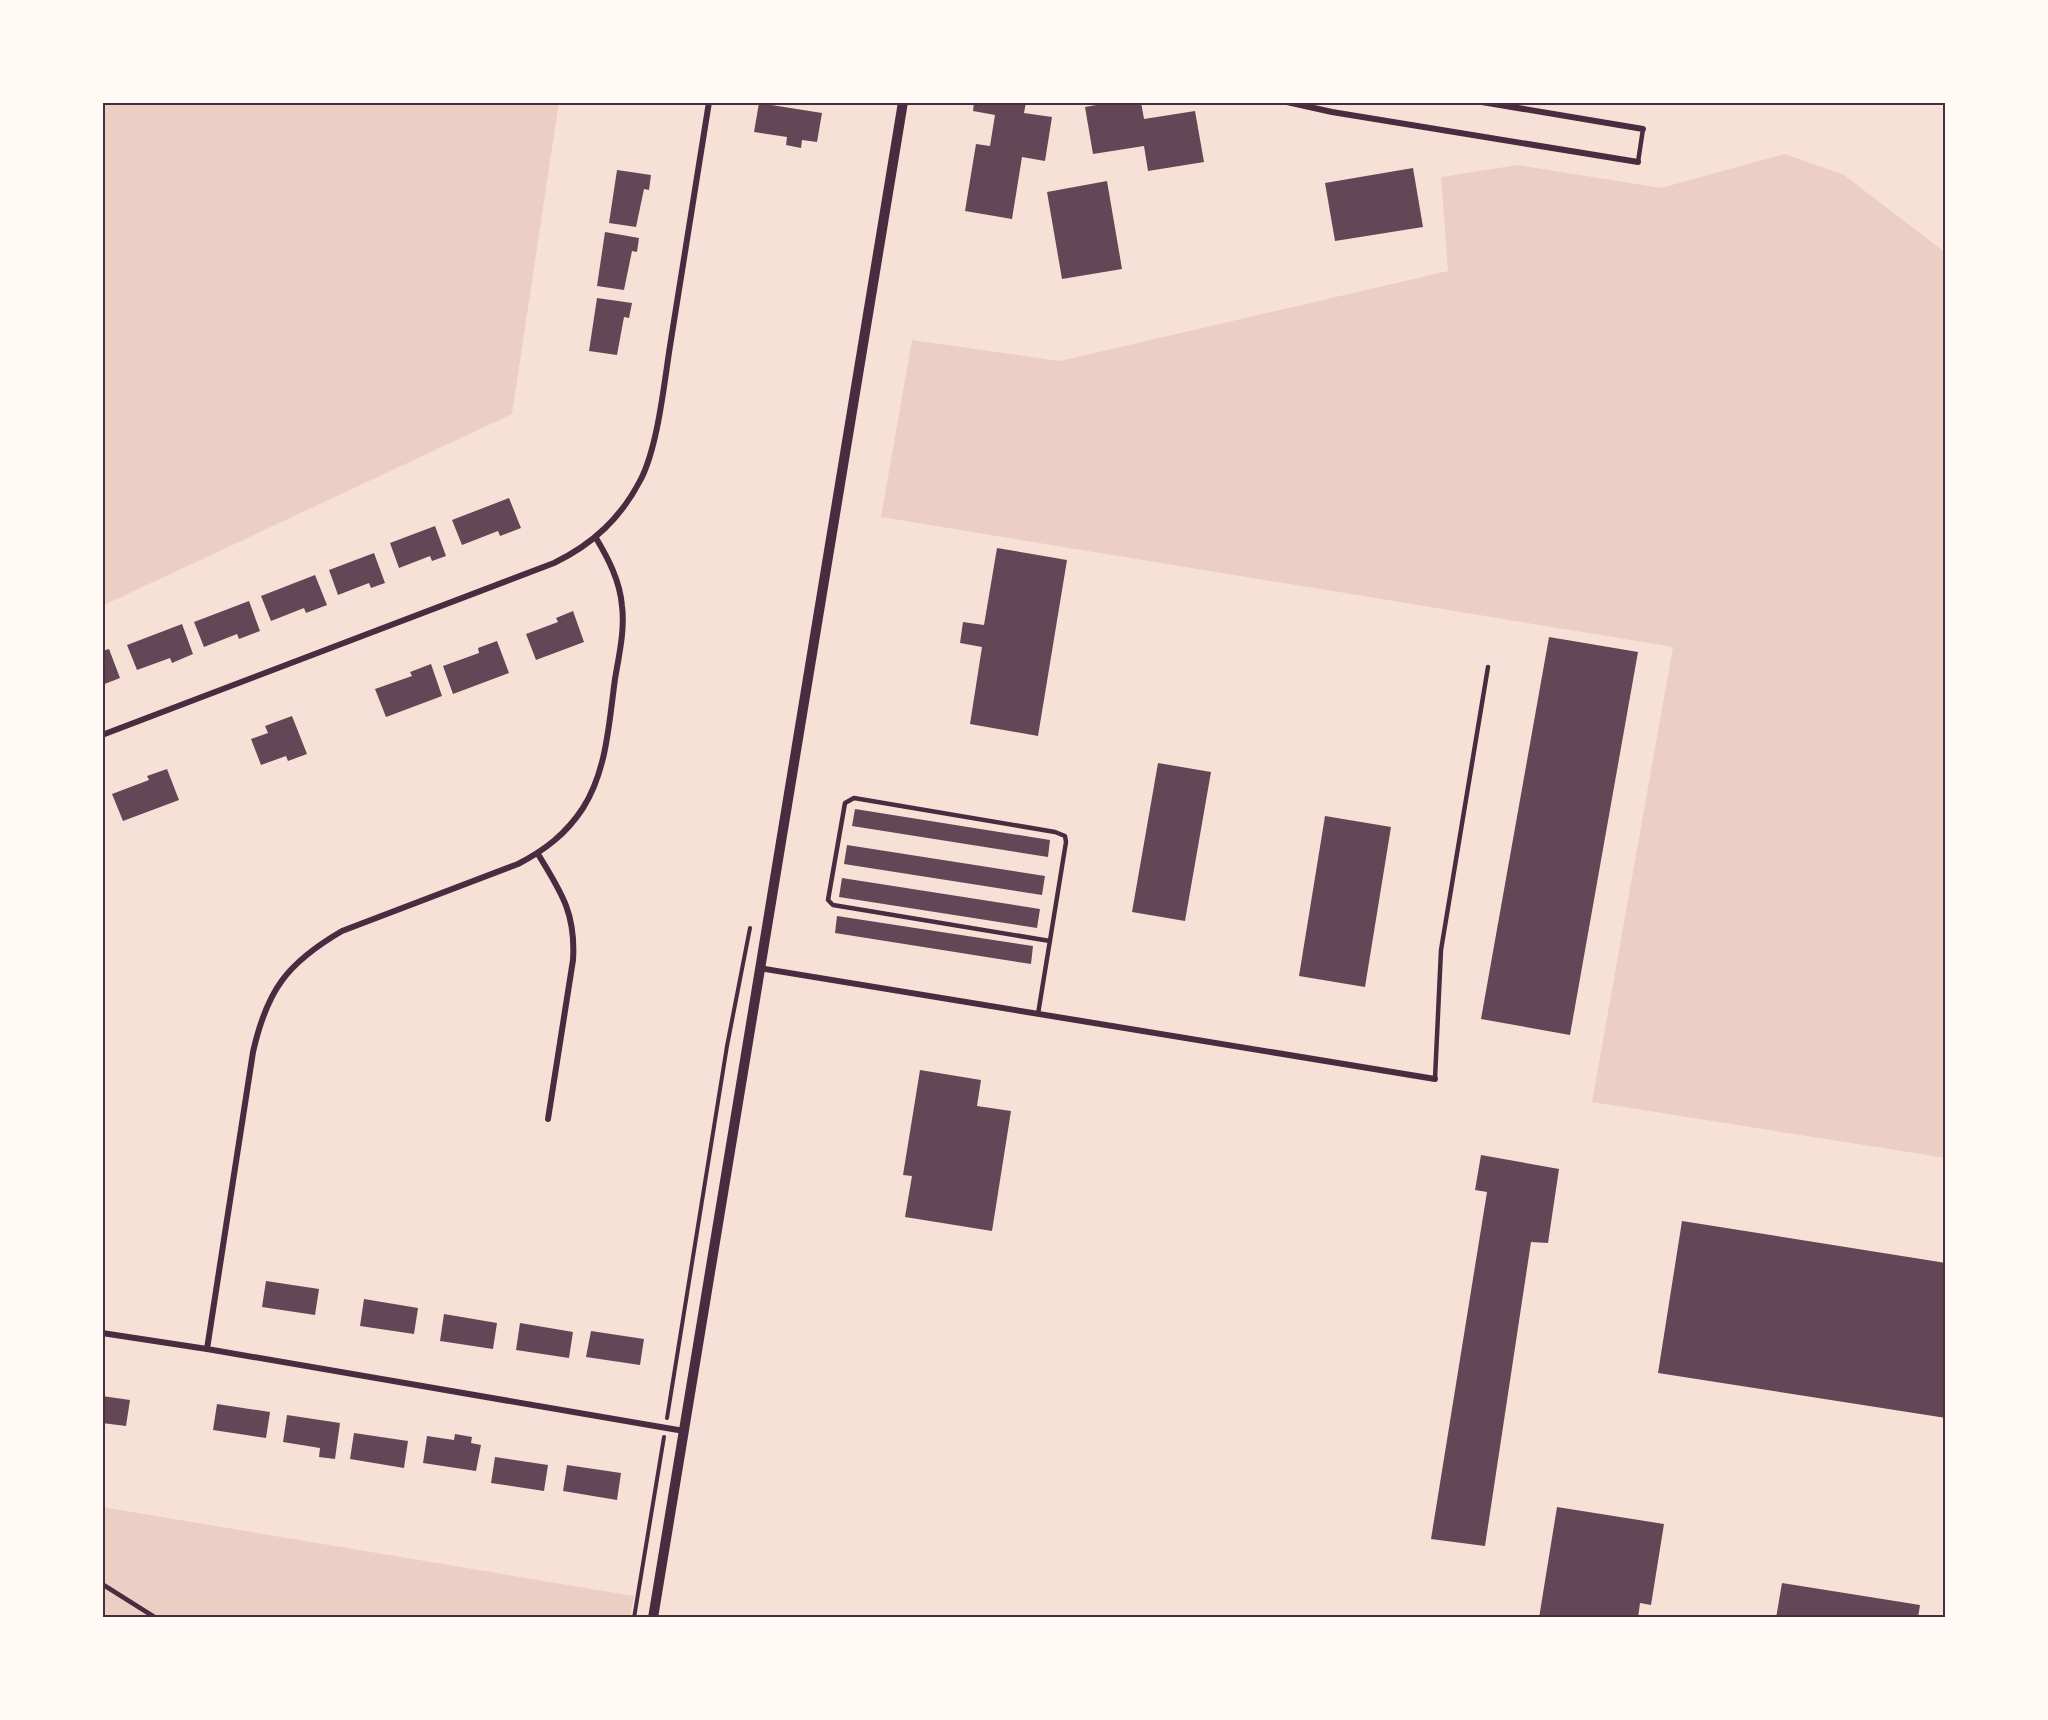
<svg xmlns="http://www.w3.org/2000/svg" width="2048" height="1720" font-family="Overpass,sans-serif">
<rect width="100%" height="100%" fill="#f7e1d7"/>
<path fill="#ebcfc5" d="M102,102H559L512,414L102,606Z
M1785,154L1844,175L1946,253V1158L1592,1102L1673,647L881,517L912,340L1060,361L1448,271L1441,177L1518,165L1661,188Z
M102,1507L634,1596L630,1618H102Z"/>
<path fill="#644757" d="M974,102H1026L1024,113L1052,117L1045,161L1022,157L1012,219L965,211L976,144L990,146L995,115L973,111Z
M1113,102H1141L1144,119L1195,111L1204,162L1148,171L1144,146L1093,154L1085,107Z
M759,103L822,113L817,142L802,140L801,148L786,145L787,137L754,132Z
M1413,168L1423,227L1335,241L1325,183Z
M617,170L651,175L649,190L644,189L636,227L609,223Z
M1107,181L1122,269L1062,279L1047,192Z
M605,232L639,238L637,252L632,251L624,290L597,286Z
M597,298L632,303L629,318L624,317L617,355L589,351Z
M509,498L521,528L500,536L498,531L462,545L452,520Z
M435,526L446,556L432,561L430,556L399,568L390,543Z
M997,548L1067,560L1038,736L970,724L982,647L960,643L963,622L984,625Z
M374,553L385,583L371,588L369,583L338,595L329,570Z
M315,575L327,605L306,613L304,608L271,621L261,596Z
M249,601L260,631L239,639L237,634L204,647L194,622Z
M573,611L584,642L536,660L526,634L558,622L556,618Z
M182,624L193,654L172,663L170,658L137,670L127,645Z
M1549,637L1638,652L1570,1035L1481,1019Z
M497,641L509,673L453,694L443,666L479,653L478,648Z
M109,649L120,678L102,685V651Z
M431,664L442,696L386,717L375,689L412,676L410,672Z
M292,716L307,754L288,761L286,756L261,765L251,739L268,733L265,726Z
M1158,763L1211,772L1185,921L1132,912Z
M167,769L179,800L123,821L112,794L149,780L147,776Z
M855,809L1050,840L1048,857L852,826Z
M1325,816L1391,827L1365,987L1299,976Z
M847,845L1045,876L1042,895L844,864Z
M842,878L1040,909L1037,928L839,897Z
M837,916L1033,946L1031,964L835,933Z
M920,1070L981,1080L977,1106L1011,1111L992,1231L905,1217L912,1176L903,1175Z
M1481,1155L1559,1169L1548,1243L1531,1242L1485,1546L1431,1539L1487,1192L1475,1190Z
M1682,1221L1946,1263V1418L1658,1373Z
M266,1281L319,1289L315,1315L262,1307Z
M364,1299L418,1308L414,1334L360,1326Z
M444,1314L497,1323L493,1349L440,1341Z
M520,1323L573,1332L569,1358L516,1350Z
M591,1331L644,1339L640,1365L586,1357Z
M102,1396L130,1400L126,1426L102,1423Z
M217,1404L270,1412L266,1438L213,1430Z
M287,1415L340,1423L335,1459L319,1457L320,1448L283,1442Z
M354,1433L408,1441L404,1468L350,1459Z
M455,1434L472,1437L471,1443L481,1445L476,1471L423,1463L427,1436L454,1440Z
M495,1457L548,1465L544,1491L491,1483Z
M567,1465L621,1473L617,1500L563,1491Z
M1557,1507L1664,1524L1651,1605L1640,1603L1638,1618H1539Z
M1782,1583L1920,1605L1918,1618H1776Z"/>
<g fill="none" stroke-linecap="round" stroke-linejoin="round">
<path stroke="#4a2c40" stroke-width="4" d="M667,1418L727,1046L750,928
M634,1618L664,1437"/>
<path stroke="#4a2c40" stroke-width="4.5" d="M1638,162L1643,129
M1038,1014L1066,842L1065,836L1055,832L854,798L845,803L828,900L833,905L1050,941
M1435,1079L1441,950L1488,667
M102,1584L156,1618"/>
<path stroke="#4a2c40" stroke-width="6" d="M1287,102L1332,112L1638,162
M1482,102L1643,129
M102,735L554,563C593,544 621,518 641,479C658,445 664,384 670,346C683,264 696,183 709,102
M538,854C561,892 576,913 573,960L548,1119
M759,968L1435,1079
M102,1333L207,1349L684,1431
M207,1349L253,1052C267,990 287,963 342,931L518,864C545,850 566,834 583,808C607,770 609,722 615,679C619,655 625,630 622,606C620,581 608,558 596,538"/>
<path stroke="#4a2c40" stroke-width="10" d="M653,1618L903,102"/>
</g>
<rect width="2048" height="1720" fill="none" stroke="#fffaf5" stroke-width="207"/>
<rect x="104" y="104" width="1840" height="1512" fill="none" stroke="#4a2c40" stroke-width="2"/>
</svg>
